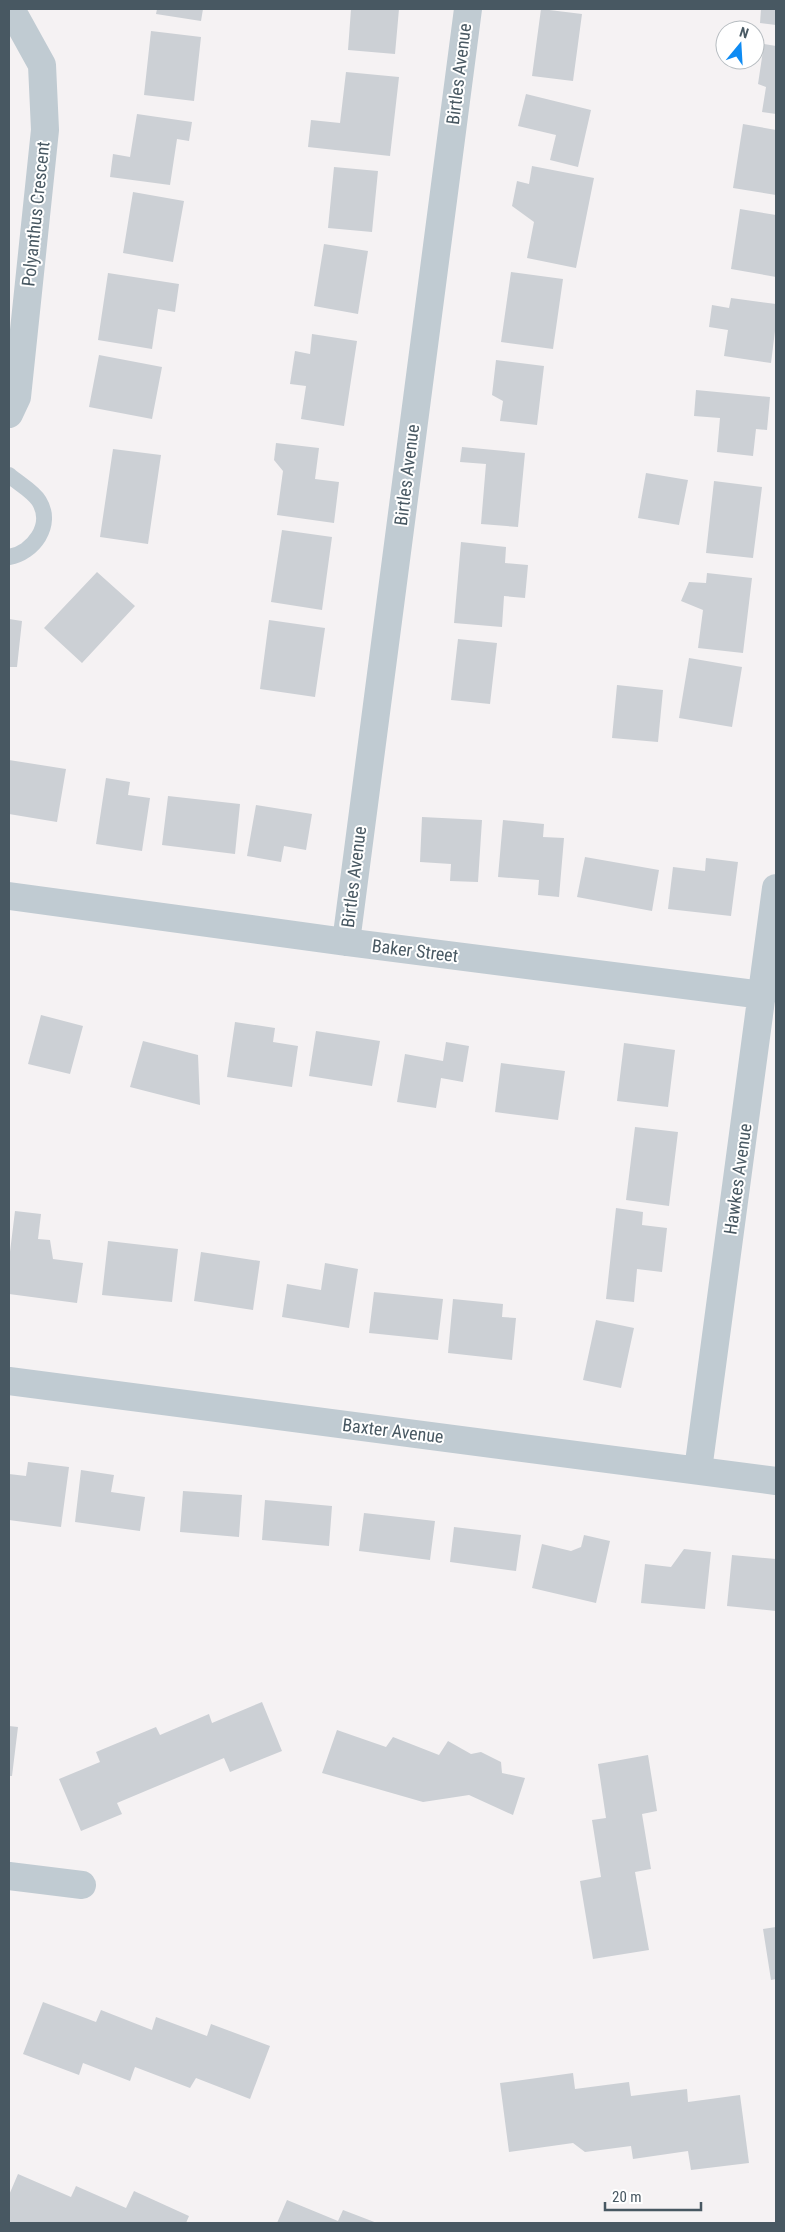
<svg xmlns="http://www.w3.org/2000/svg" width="785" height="2232" font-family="'Roboto Condensed',sans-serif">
<rect width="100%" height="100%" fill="#f5f2f3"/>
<path fill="#ccd0d5" d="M157,9H203L201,21L156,14Z
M351,9H399L395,54L348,50Z
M541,9L582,14L573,81L532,76Z
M761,9H776V25L760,23Z
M151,31L201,37L194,101L144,95Z
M764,44L776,46V114L762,112L766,87L758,84Z
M346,72L399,77L390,156L308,147L311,120L340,123Z
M526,94L591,110L578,167L550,160L556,135L518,126Z
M137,114L192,122L189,141L177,139L170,185L110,177L113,154L130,157Z
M743,124L776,130V195L733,188Z
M532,166L594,178L576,268L527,258L534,222L512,206L517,181L529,184Z
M334,167L378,171L372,232L328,228Z
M133,192L184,201L173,262L123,253Z
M740,209L776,215V277L731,269Z
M324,244L368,251L358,314L314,306Z
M511,272L563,279L553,349L501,342Z
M108,273L179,284L175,312L158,309L152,349L98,340Z
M731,298L776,304V323L771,363L724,356L728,330L709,327L712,305L729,308Z
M312,334L357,341L344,426L301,419L306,386L290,384L295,351L310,354Z
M99,355L162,367L152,419L89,407Z
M496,360L544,366L537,425L500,421L503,401L492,395Z
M696,390L770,397L767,430L756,429L753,456L717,452L720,418L694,416Z
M276,443L319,448L315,479L339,482L334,523L277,515L283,471L274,460Z
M462,447L525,453L518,527L481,524L486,464L460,462Z
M113,449L161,455L148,544L100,537Z
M646,473L688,480L679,525L638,518Z
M714,481L762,487L753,558L706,553Z
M282,530L332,537L322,610L271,602Z
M461,542L506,547L505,563L528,565L525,598L504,596L502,627L454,623Z
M97,572L135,606L82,663L44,628Z
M707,573L752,578L743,653L698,648L703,610L681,601L689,582L706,583Z
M9,619L22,621L17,667H9Z
M269,620L325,628L315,697L260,689Z
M458,639L497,643L490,704L451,700Z
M689,658L742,667L732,727L679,718Z
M617,685L663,690L658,742L612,738Z
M9,760L66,769L57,822L9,814Z
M106,778L130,782L128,795L150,798L142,851L96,844Z
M168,796L240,804L235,854L162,845Z
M256,805L312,814L306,850L284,846L281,862L247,856Z
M422,817L482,820L478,882L450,881L451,864L420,862Z
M503,820L544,824L543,837L564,838L559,897L538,895L539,880L498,877Z
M585,857L659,870L652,911L577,897Z
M706,858L738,862L731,916L668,909L673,867L705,871Z
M41,1015L83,1026L70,1074L28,1064Z
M235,1022L275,1028L273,1042L298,1046L292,1087L227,1077Z
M316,1031L380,1041L372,1086L309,1076Z
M143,1041L198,1055L200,1105L130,1087Z
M446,1042L469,1046L463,1082L441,1078L436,1108L397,1102L405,1054L443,1061Z
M624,1043L675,1050L668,1107L617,1101Z
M501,1063L565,1071L558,1120L495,1112Z
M635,1127L678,1132L669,1206L626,1200Z
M616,1208L643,1212L642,1225L667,1228L662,1272L637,1269L634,1302L606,1299Z
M15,1211L41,1214L38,1239L50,1240L53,1259L83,1263L77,1303L9,1294V1260Z
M108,1241L178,1249L172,1302L102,1295Z
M201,1252L260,1261L253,1310L194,1301Z
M325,1263L358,1269L349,1328L282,1317L287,1284L321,1290Z
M374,1292L443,1299L438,1340L369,1333Z
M453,1299L503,1304L502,1317L516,1318L512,1360L448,1353Z
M596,1320L634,1328L621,1388L583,1380Z
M28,1462L69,1467L61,1527L9,1520V1474L26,1476Z
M81,1470L114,1475L111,1492L145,1497L140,1531L75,1522Z
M183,1491L242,1495L239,1537L180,1532Z
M265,1500L332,1506L329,1546L262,1540Z
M364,1513L435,1521L430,1560L359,1551Z
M454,1527L521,1535L516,1571L450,1562Z
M584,1535L610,1541L596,1603L532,1588L542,1544L571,1551L581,1547Z
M684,1549L711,1552L705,1609L641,1603L645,1564L671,1567Z
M732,1555L776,1559V1611L727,1606Z
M262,1702L282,1751L230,1772L224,1758L117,1803L122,1814L81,1831L59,1779L100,1762L96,1752L156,1727L160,1735L209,1714L212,1723Z
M9,1726L18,1727L12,1776H9Z
M337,1730L386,1747L393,1737L439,1755L448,1741L471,1754L481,1752L501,1762L502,1773L525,1778L513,1815L469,1795L423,1802L322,1773Z
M648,1755L657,1811L642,1814L651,1869L635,1872L649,1950L593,1959L580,1881L601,1877L592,1820L606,1818L598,1764Z
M776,1927V1979L771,1980L763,1929Z
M43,2002L96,2022L101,2010L152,2030L156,2017L207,2036L211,2024L270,2046L250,2099L196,2078L190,2088L135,2067L130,2081L83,2063L79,2075L23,2054Z
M573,2073L575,2089L629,2082L631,2096L687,2089L688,2102L740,2095L749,2163L691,2170L688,2151L633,2159L631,2146L585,2152L573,2143L509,2152L500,2083Z
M18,2174L71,2197L76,2186L126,2208L134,2191L189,2216L186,2223H9V2195Z
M287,2200L338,2221L343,2210L377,2223H277Z"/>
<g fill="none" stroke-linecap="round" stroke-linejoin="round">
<path stroke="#c0cbd2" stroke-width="16" d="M9,475C18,483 33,491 39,501C54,525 33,553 9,557"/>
<path stroke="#c0cbd2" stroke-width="28" d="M9,12L16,18L42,65L45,130L17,397L9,414
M9,896L346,942L763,995
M346,942L468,9
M9,1381L776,1481
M698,1470L776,888
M9,1876L82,1885"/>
</g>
<g text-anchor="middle" stroke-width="4" stroke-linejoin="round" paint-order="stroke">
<g font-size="18" fill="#485862" stroke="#fff">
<text transform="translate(459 74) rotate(-83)" y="6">Birtles Avenue</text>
<text transform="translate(36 214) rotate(-84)" y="6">Polyanthus Crescent</text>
<text transform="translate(407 475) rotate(-83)" y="6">Birtles Avenue</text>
<text transform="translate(354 877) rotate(-83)" y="6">Birtles Avenue</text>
<text transform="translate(415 951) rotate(7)" y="6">Baker Street</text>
<text transform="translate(738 1179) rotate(-82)" y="6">Hawkes Avenue</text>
<text transform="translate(393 1431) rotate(7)" y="6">Baxter Avenue</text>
</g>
</g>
<rect width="785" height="2232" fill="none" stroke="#485862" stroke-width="20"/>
<g transform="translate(740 45) rotate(18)"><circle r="24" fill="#ffffff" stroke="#b6bcc0"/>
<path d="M0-4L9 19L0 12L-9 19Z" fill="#0e8bf3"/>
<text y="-8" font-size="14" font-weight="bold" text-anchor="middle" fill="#485862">N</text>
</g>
<path d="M605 2202v8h96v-8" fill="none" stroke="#485862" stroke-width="2.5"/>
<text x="612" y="2202" font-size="15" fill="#485862" stroke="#ffffff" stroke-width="4" paint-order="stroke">20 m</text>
</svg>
